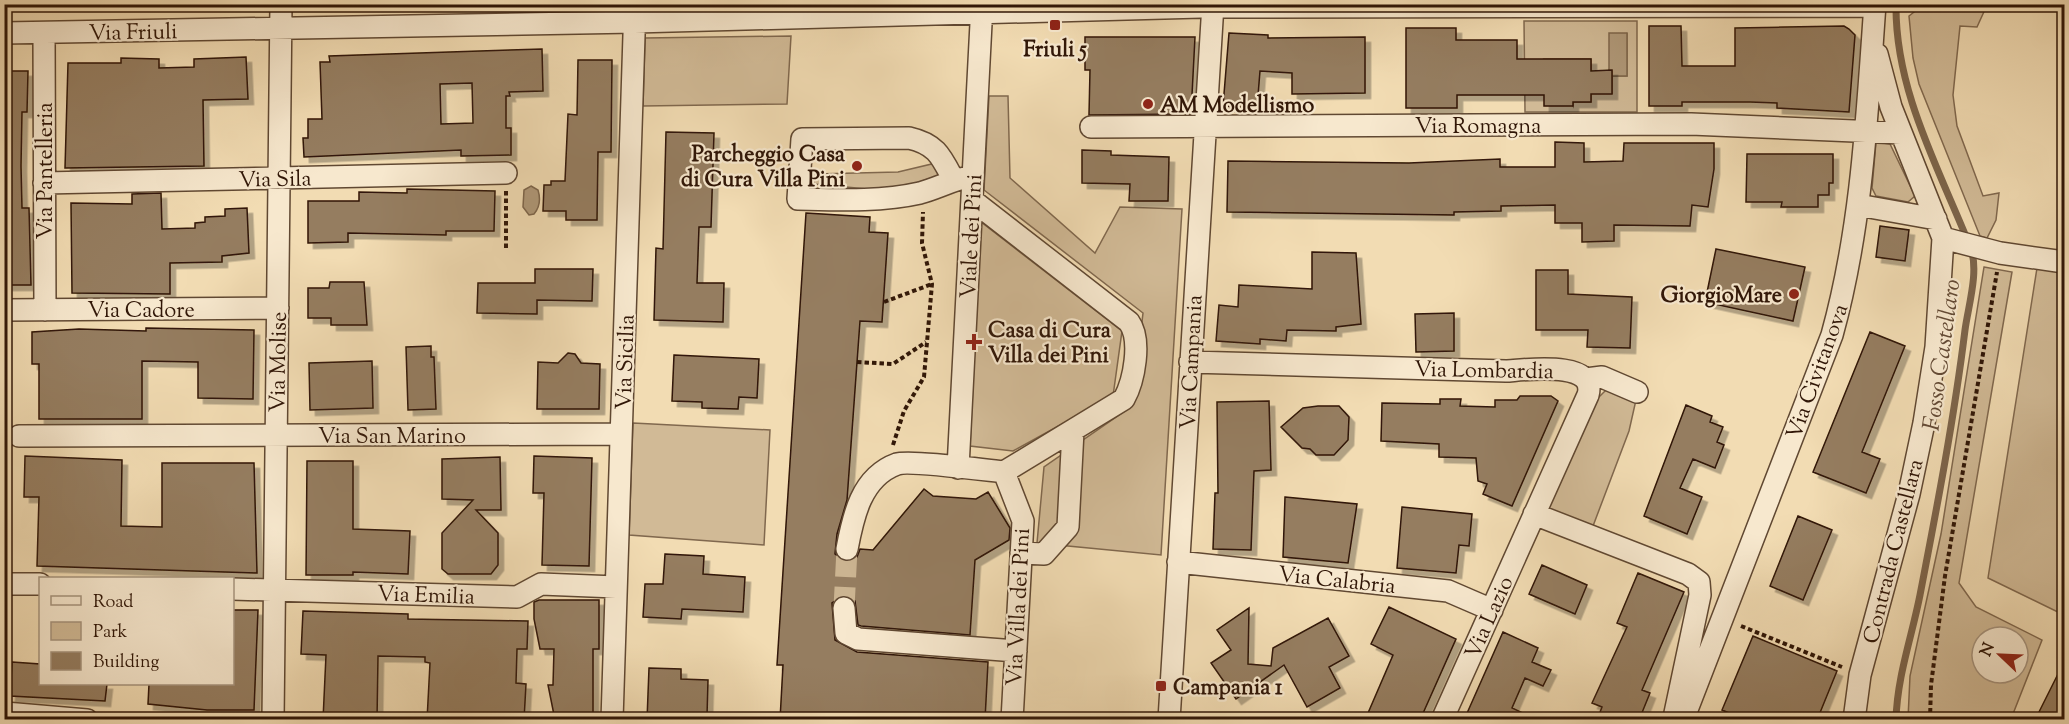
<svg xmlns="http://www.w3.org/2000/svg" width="2069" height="724" font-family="'Sorts Mill Goudy',serif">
<defs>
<filter id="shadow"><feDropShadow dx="5.5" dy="5.5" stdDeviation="0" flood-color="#0004"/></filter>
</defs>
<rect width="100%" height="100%" fill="#f2dcb3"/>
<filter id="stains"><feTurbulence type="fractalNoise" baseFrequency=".00333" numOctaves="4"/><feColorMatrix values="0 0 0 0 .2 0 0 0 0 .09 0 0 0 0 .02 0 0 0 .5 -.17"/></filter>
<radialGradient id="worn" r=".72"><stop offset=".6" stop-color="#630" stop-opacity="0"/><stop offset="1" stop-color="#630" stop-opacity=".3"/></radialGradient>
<path fill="#d1ba96" stroke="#80684e" stroke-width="1.5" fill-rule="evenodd" d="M1923,5H1987L1977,27L1960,26L1953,95L1957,126L1983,196L1999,193L1996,220L1987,238L1980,236L1919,84L1913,58L1909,16Z
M1524,21H1637V112H1525ZM1627,33V76H1612V94L1609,70ZM1544,59H1591V102H1573V106Z
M791,36L787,104L643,106L645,38Z
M989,96H1008L1010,178L1095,253L1120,207L1182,209L1161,555L1037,543L1044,467L1132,406L1143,313L984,190Z
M1876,142L1890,144L1915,196L1908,202L1876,196L1872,188Z
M936,163L940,175L902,188L878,190L814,184L815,174L898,172Z
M981,222L1122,331L1113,396L1013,451L970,446Z
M1984,267L2012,272L1959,583L1976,607L2042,640L2011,719H1908L1910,676L1941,534ZM1982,637H2018V673H1982Z
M2037,268L2064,271V615L1988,578Z
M1607,389L1636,400L1629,431L1593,526L1548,509L1597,399Z
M633,423L770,430L764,545L629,535Z"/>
<path fill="#b09979" stroke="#7d654b" stroke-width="1.5" d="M1609,33H1627V76H1612V71L1609,70Z
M531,186L538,190C541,200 540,207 534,214L529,215L523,207L524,190Z"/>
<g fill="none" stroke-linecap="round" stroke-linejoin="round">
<path stroke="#7d654b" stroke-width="7" d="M1896,4C1895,88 1936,163 1967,239
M1896,720C1897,677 1912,636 1920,595C1937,507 1954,419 1965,330C1968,307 1979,272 1971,249"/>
</g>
<path fill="#957d60" stroke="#301607" stroke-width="1.5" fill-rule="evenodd" filter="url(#shadow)" d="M1649,26H1681L1682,66H1735V28L1844,26L1849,29L1855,35L1849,112L1777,108V103L1750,102H1682V106H1649Z
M1406,28H1456V40H1517V59H1591V71L1612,70V94H1591V102H1573V106H1544V95H1457V108H1406Z
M1229,33L1268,35V38L1365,37V93L1292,94V73L1260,71L1257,108L1223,106Z
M1085,37H1195L1191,114L1089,115L1090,70H1085Z
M542,49L543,91L509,92L510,96H506V128H511V155L461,156V150L304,157L303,138H308V119H322L320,62H330L329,56ZM472,83L473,123L441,124L440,84Z
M246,57L248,99L203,100L204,166L65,168L68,63H121V58L159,59V68L194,67V59Z
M578,60H612L611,152H598L597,220H566V211H543L544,185H551V181H565L568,114L577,115Z
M4,71H28L27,112H22L21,166L22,208H29L31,285H4Z
M666,132L714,133L711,227H699L697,283H724L723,322L654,320L656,248L663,249Z
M1555,142L1584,143V162L1623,161L1624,143H1714V169L1708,207L1692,205L1690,226L1614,225V241L1582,242V223H1555V205L1501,206V211L1454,212V215L1227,212L1228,161L1409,163L1500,159V167H1555Z
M1082,150L1111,151V155L1169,157L1168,201H1129L1130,184L1082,183Z
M1747,154H1833V183H1829V195H1818V207H1781L1782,202H1746Z
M407,189L495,191L494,231H446V235L348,233V242L308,243V201H359V192L407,193Z
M161,193L162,229L195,228V223L205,222V217L225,216V209L247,208L249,253L222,256V262L170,263V294L72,293L71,203L132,204V194Z
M806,213L870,217L869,232L888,233L882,322L860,321L847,500L837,534L835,554L844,561H851L857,557L860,549L873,550L924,489L933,496L976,499L988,492L1010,528L1009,540L975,560L970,635L861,626L858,625L855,601L844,595L832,603L835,640L857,652L988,662L985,720H780L783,665H777Z
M1880,226L1909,230L1905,261L1876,257Z
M1716,249L1805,267L1793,321L1705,302Z
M1312,252L1356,253L1361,324L1336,327V331L1287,330L1286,341L1260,339V344L1216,341L1219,305L1238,307L1239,285L1312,289Z
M535,269H593L592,301L537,300V314L477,313L478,283H535Z
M1536,270H1568V294L1632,297L1630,348L1587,347L1588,330H1536Z
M330,282H364L367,325H331V318H308V288H329Z
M1454,313V351L1416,352L1415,314Z
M146,328L254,330L253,399L198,398V362L142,361V419H39V364H32V332L79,329L146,331Z
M1870,332L1905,346L1862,452L1880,459L1866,493L1813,472Z
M431,346V357H434L436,409L408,410L406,347Z
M568,353L575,354L581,363L600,364L599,409H537L538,362L558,363Z
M674,355L759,359L757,398L739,397L738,409L702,408V402L672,401Z
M372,361L373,408L310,410L309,363Z
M1520,396H1551L1558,401L1512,506L1483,494L1487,484L1478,481L1476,458L1439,457V444L1381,441L1382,403L1440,404V399H1461L1460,406L1495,407V400H1517Z
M1269,401L1271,470L1254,471L1251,550L1213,549L1215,493H1218L1217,402Z
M1686,405L1712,416L1710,422L1723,427L1717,442L1724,445L1715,468L1693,459L1680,488L1702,497L1687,534L1644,516Z
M1318,406H1339L1349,417L1348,440L1334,455H1316L1310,449L1302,448L1281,427L1303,408Z
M25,456L122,460L121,526L162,527V463H254L257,573L37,566L39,497H24Z
M534,456L592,458L589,566L542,565L544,493H533Z
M500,457L501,510H476L498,533V565L491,574H448L442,569V533L473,500L442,499V459Z
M307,461H353V529L410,531L408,574L353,572V575H306Z
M1285,497L1357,504L1348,563L1283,557Z
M1402,507L1472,514L1469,546L1459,545L1456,573L1397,568Z
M1798,516L1832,530L1803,600L1770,586Z
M665,554L704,556L703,574L745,577L743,612L682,609L681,619L643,617L645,584H663Z
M1542,565L1587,585L1575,614L1529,594Z
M1638,573L1684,592L1642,690L1650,693L1639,720H1597L1602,707L1592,703L1627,627L1617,623Z
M539,600H599V649H593V720H555L548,685H553L554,649H540L534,619V602Z
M1389,607L1456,639L1420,720H1365L1393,655L1371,644Z
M1249,608L1248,664L1271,666L1273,648L1328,618L1349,656L1329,667L1340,688L1307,707L1284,665L1236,699L1211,663L1231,650L1217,630Z
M232,610H258L254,710H207L148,704L149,684H232Z
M303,611L408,614V619L528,621L527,649H517L516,683L526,684L524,720H427L430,663L425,662V657L378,656L377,720H323L326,655L301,654Z
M1503,632L1538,648L1532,662L1551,670L1543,686L1525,678L1512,708L1538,720H1464Z
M1753,636L1837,671L1817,720H1746L1722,710Z
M12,662L40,664V684H107L105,701L10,696Z
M2064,662V720H2035Z
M649,668L681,669V679L708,680L707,716L667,715L666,720H647Z"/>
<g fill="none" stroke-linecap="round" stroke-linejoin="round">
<path stroke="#cbb491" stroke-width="21" stroke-dasharray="21 10" stroke-linecap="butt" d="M844,608L847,549"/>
<defs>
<path id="minor" d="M4,33L635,22L1201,7L1875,6
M44,33L45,310
M1091,127L1691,124L1901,133
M953,179C941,156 936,144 909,138L802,139L798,199C839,200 880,202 920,193C938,188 954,179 973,176
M44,183L506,173
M972,200L1129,322C1142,340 1134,381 1124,399L1004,472
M1858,205L1936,219
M1943,238L2000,253L2064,262
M4,310L278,308
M1190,362L1506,371C1525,370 1598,360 1588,395L1442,720
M1586,379L1602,377L1637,392
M19,436L621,434
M958,468L982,4
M1004,472L1023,521L1012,720
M1534,514L1688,574L1699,582L1700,595L1675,713
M847,549C853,517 861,477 897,464C909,460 985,470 1004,472
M1021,553L1044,554L1068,527L1073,431
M1178,562L1448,591L1492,610
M12,584H40
M232,589L517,597L541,584L616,587
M844,608L846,633L858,639L1016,651
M5,713L87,720
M273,720L281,4
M612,720L635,4
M1169,720L1213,4
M1683,720L1832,335C1862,227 1867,115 1875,4
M1854,720L1860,675L1909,494L1924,423L1936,347L1943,238L1891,107L1877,54"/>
</defs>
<use href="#minor" stroke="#604832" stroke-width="24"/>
<path stroke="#301607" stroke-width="4" stroke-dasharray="4.5 3" stroke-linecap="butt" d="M506,248V191
M884,302L932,284
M857,362L893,364L926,342
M893,445L904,411L924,377L932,284L922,243L923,212
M4,467L5,450
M1741,626L1842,667
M1930,720L1931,685L1945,576L1997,272"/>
<use href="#minor" stroke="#f7e8ce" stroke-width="21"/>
</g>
<g fill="#8f2418" stroke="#f7e8ce" stroke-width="2">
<rect x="1049" y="19" width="12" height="12" rx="3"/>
<circle cx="1148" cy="104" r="6"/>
<circle cx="857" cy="166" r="6"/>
<circle cx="1794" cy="294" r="6"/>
<path d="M971 333h6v6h6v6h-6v6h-6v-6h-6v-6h6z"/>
<rect x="1155" y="680" width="12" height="12" rx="3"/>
</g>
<g text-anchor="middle" stroke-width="4.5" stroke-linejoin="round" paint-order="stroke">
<g font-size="22" fill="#301607" stroke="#f7e8ce">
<text transform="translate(133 31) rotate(-1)" y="8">Via Friuli</text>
<text x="1478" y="133">Via Romagna</text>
<text transform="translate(44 171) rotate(-90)" y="8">Via Pantelleria</text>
<text transform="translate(275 178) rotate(-1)" y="8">Via Sila</text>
<text transform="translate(970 236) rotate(-87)" y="8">Viale dei Pini</text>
<text x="141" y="317">Via Cadore</text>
<text transform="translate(277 362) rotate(-89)" y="8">Via Molise</text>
<text transform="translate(624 362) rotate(-88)" y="8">Via Sicilia</text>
<text transform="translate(1190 362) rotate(-87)" y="8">Via Campania</text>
<text transform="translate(1484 369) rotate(1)" y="8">Via Lombardia</text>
<text transform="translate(1816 371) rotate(-70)" y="8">Via Civitanova</text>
<text x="392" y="443">Via San Marino</text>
<text transform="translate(1892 551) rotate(-76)" y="8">Contrada Castellara</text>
<text transform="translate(1337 579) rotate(6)" y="8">Via Calabria</text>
<text transform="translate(426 594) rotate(2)" y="8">Via Emilia</text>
<text transform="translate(1017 607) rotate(-87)" y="8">Via Villa dei Pini</text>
<text transform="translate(1488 617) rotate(-66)" y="8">Via Lazio</text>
</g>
<g font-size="22" font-weight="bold" fill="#301607" stroke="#f7e8ce" text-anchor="start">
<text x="1055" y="56" text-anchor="middle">Friuli 5</text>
<text x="1160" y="112">AM Modellismo</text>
<text x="845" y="161" text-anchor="end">Parcheggio Casa<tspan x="845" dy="25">di Cura Villa Pini</tspan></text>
<text x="1782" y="302" text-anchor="end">GiorgioMare</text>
<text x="988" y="337">Casa di Cura<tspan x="988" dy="25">Villa dei Pini</tspan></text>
<text x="1173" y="694">Campania 1</text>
</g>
<g font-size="24" font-style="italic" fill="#634a35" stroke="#f7e8ce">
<text transform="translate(1941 355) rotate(-82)" y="8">Fosso Castellaro</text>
</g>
</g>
<rect width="2069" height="724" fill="none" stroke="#f2dcb3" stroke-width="24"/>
<rect x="6" y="6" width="2057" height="712" fill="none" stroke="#301607" stroke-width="3"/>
<rect x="12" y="12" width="2045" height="700" fill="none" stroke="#301607" stroke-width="1.5"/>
<rect x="39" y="577" width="195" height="108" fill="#f7e8ce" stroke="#a7947e" stroke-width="1.5"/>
<rect x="51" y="596" width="30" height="9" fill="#f7e8ce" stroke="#a7947e" stroke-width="1.5"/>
<text x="93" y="607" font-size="18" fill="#301607">Road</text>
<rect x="51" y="622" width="30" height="18" fill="#d1ba96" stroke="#a7947e" stroke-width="1.5"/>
<text x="93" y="637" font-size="18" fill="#301607">Park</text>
<rect x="51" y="652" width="30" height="18" fill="#957d60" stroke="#a7947e" stroke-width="1.5"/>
<text x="93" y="667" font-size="18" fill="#301607">Building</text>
<g transform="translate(2000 655) rotate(293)"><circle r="28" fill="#f7e8ce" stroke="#a7947e" stroke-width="1.5"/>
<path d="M0-4.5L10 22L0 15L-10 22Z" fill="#8f2418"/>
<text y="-9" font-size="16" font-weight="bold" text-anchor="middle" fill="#301607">N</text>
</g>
<rect width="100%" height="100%" filter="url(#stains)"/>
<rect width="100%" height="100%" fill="url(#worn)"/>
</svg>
